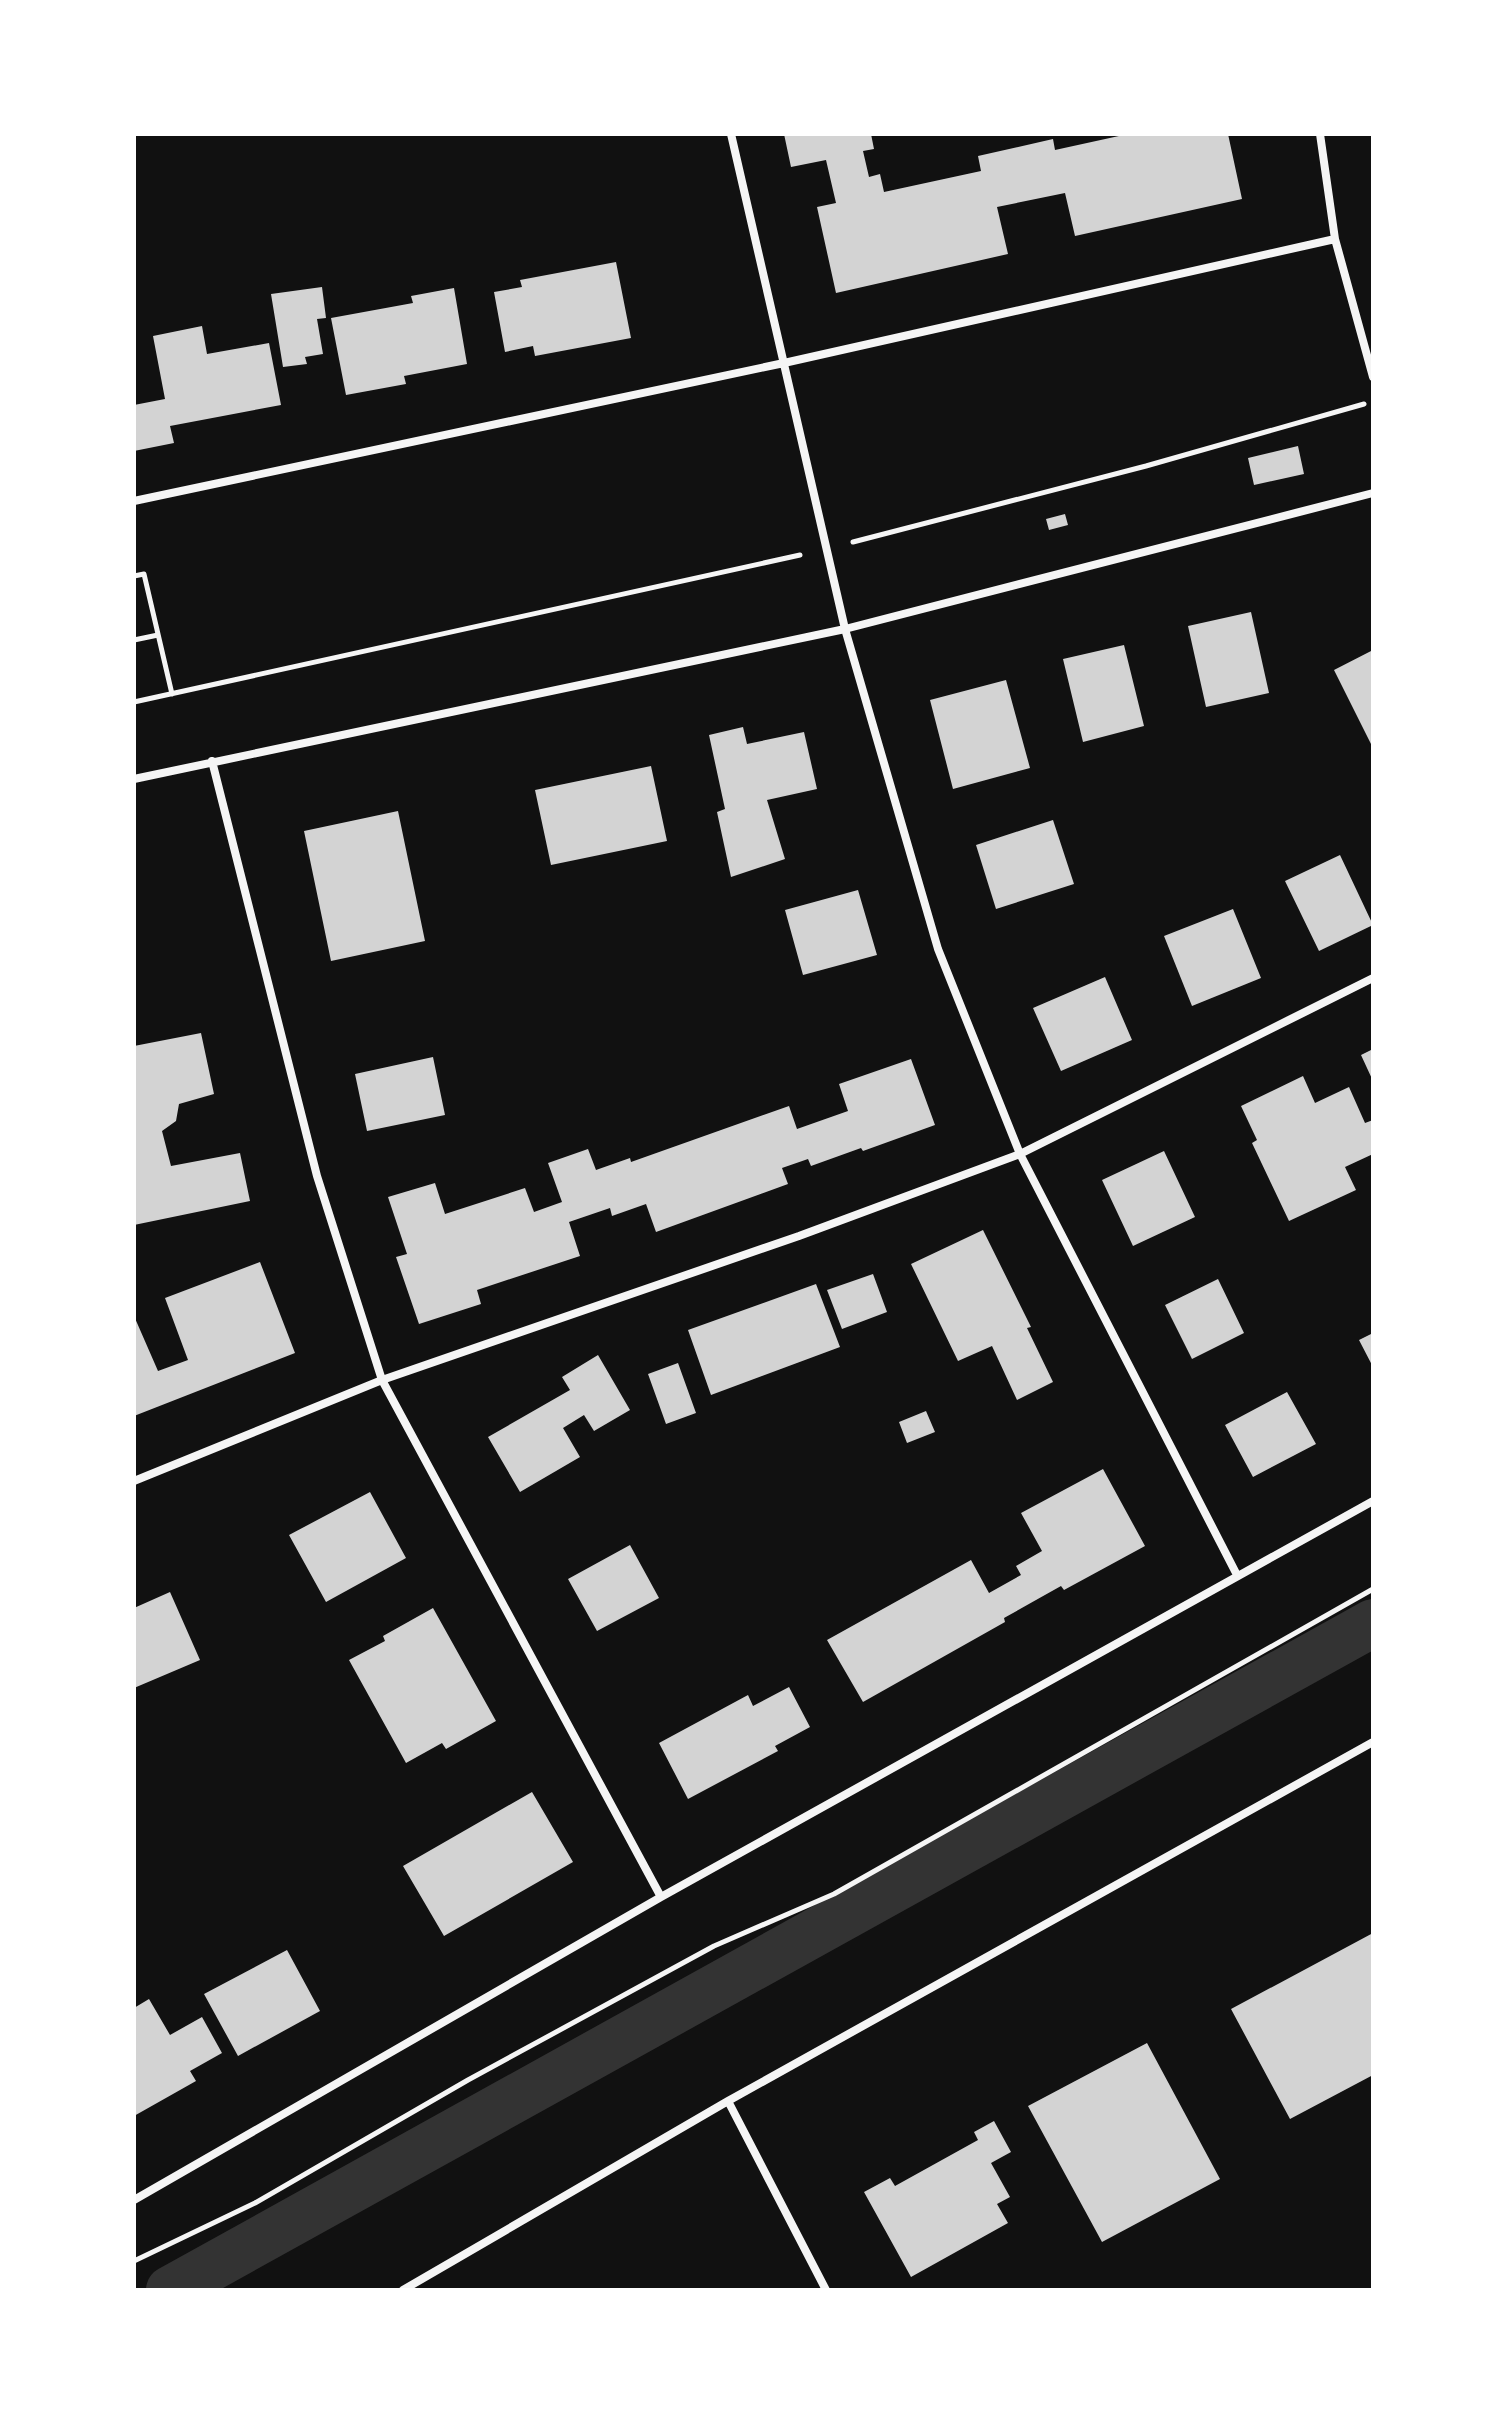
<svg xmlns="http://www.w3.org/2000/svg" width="1507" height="2424" font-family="'Nunito Sans',sans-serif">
<rect width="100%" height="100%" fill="#111"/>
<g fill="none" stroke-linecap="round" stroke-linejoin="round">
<path stroke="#333" stroke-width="48" d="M170,2290L1373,1623"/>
</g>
<path fill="#d3d3d3" d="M784,134H871L874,149L863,151L869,177L880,174L884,192L981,171L978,156L1053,139L1055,150L1128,134H1228L1242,199L1075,236L1065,193L997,207L1008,254L836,293L817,207L836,203L826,160L791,167Z
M616,262L631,338L535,356L533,346L505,352L494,292L522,287L520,280Z
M322,287L326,318L317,319L323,354L305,357L307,364L283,367L271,294Z
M454,288L467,364L404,376L406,384L346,395L331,318L413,303L411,296Z
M202,326L207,354L269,343L281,405L170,426L174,443L134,451V405L165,399L153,336Z
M1298,446L1304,474L1254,485L1248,458Z
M1065,514L1068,525L1049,530L1046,519Z
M1251,612L1269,693L1206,707L1188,626Z
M1124,645L1144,726L1083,742L1063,659Z
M1373,650V748L1334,670Z
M1006,680L1030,768L953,789L930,700Z
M743,727L747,744L804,732L817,789L767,800L785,859L731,877L717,812L725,809L709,735Z
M651,766L667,841L551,865L535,790Z
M398,811L425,941L331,961L304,831Z
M1053,820L1074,884L996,909L976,845Z
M1340,855L1373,925L1319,951L1285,881Z
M858,890L877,955L803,975L785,910Z
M1233,909L1261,978L1192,1006L1164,936Z
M1105,977L1132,1040L1061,1071L1033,1008Z
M201,1033L214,1094L179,1104L176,1121L162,1131L171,1166L240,1153L250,1201L134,1225V1046Z
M1373,1049V1081L1361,1055Z
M433,1057L445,1115L367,1131L355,1074Z
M911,1059L935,1125L863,1151L861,1148L811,1166L808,1159L782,1168L788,1184L656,1232L646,1204L612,1216L610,1208L569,1222L580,1256L477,1290L481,1304L419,1324L396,1257L407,1254L388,1197L435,1183L445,1214L525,1188L534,1212L562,1202L548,1163L588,1149L596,1170L630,1158L631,1162L789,1106L797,1129L848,1111L839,1084Z
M1303,1076L1315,1103L1349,1087L1365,1123L1373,1120V1154L1345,1167L1356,1190L1289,1221L1252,1143L1257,1140L1241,1106Z
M1164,1151L1195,1217L1133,1246L1102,1180Z
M983,1230L1031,1327L1027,1328L1053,1382L1017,1400L992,1346L958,1361L911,1264Z
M260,1262L295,1353L134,1416V1316L158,1371L188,1360L165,1298Z
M873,1274L887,1312L842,1329L827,1290Z
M1218,1279L1244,1333L1192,1359L1165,1305Z
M816,1284L840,1347L711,1395L688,1330Z
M1373,1333V1367L1359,1340Z
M598,1355L630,1410L594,1431L584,1415L563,1428L580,1457L520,1492L488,1437L570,1390L562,1377Z
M678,1363L696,1413L666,1424L648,1374Z
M1287,1392L1316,1444L1253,1477L1225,1425Z
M926,1411L935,1432L907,1443L899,1422Z
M1103,1469L1145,1546L1064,1590L1061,1586L1036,1600L1004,1618L1005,1622L863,1702L827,1640L971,1560L989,1593L1021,1575L1016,1566L1042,1551L1021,1513Z
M370,1492L406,1558L326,1602L289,1535Z
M630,1545L659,1598L597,1631L568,1579Z
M170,1592L200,1660L134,1688V1608Z
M433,1608L496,1721L446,1749L442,1743L406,1763L349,1660L385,1641L383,1636Z
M789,1687L810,1727L775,1746L778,1751L688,1799L659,1743L748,1695L753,1706Z
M532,1792L573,1862L444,1936L403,1866Z
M1373,1933V2075L1290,2119L1231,2009Z
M287,1950L320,2011L238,2056L204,1994Z
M149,1999L170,2035L202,2017L222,2053L190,2071L196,2081L134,2116V2008Z
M1147,2043L1220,2179L1102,2242L1028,2106Z
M994,2121L1011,2152L991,2163L1010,2197L997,2204L1008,2223L911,2277L864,2192L890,2178L895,2186L978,2140L974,2132Z"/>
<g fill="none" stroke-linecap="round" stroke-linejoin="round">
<path stroke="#f5f5f5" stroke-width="5" d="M853,542L1146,466L1364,404
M134,576L144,574L172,694
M134,640L158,635
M134,702L800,555
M134,2261L255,2203L468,2080L714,1946L834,1894L1373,1589"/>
<path stroke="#f5f5f5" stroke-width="8" d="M731,134L845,629L938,949L1020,1154L1237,1575
M1320,134L1335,239L1373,377
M134,501L784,363L1335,239
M212,761L317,1176L382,1380L661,1897
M134,779L845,629L1373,493
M134,1481L382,1380L799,1236L1020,1154L1373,978
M728,2101L826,2290
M134,2200L661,1897L1373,1501
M403,2290L728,2101L1373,1742"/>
</g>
<rect width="1507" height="2424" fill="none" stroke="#ffffff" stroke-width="272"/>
</svg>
